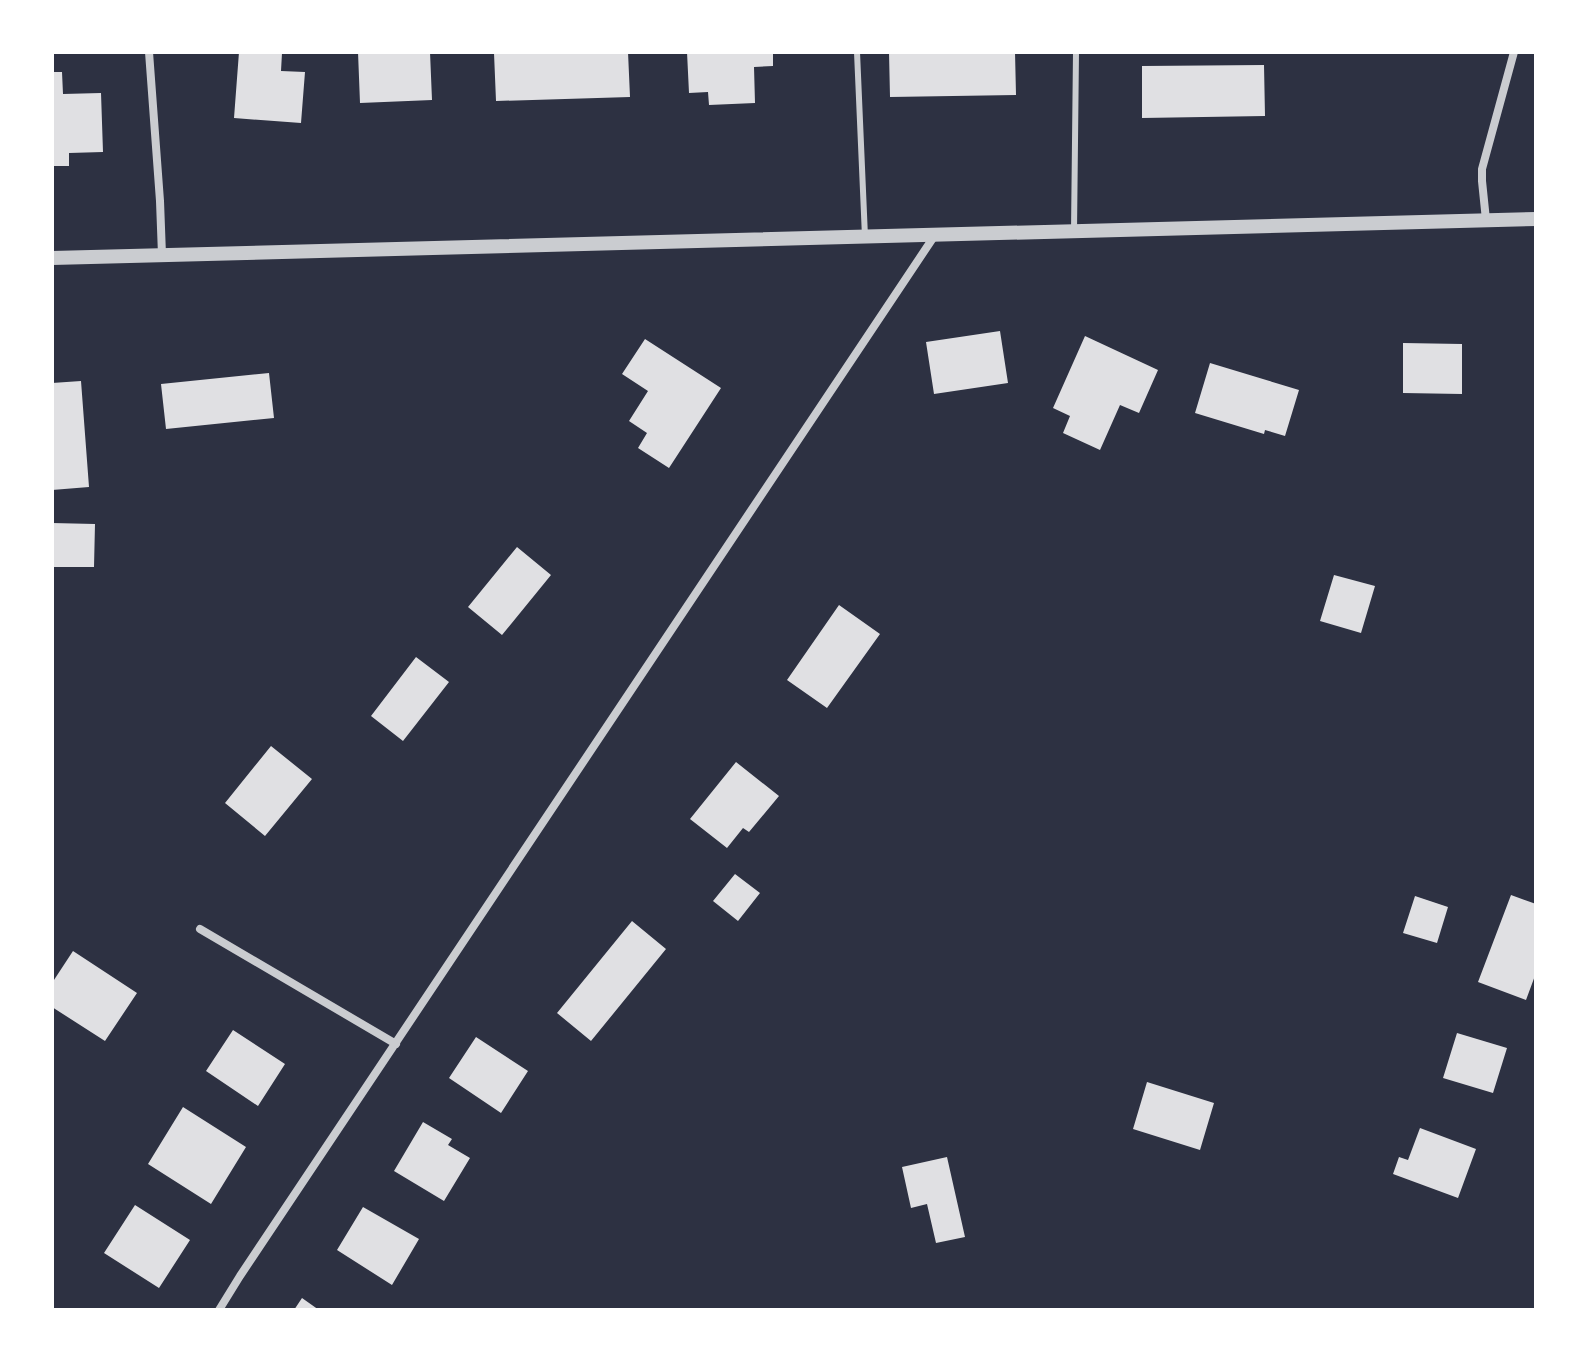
<svg xmlns="http://www.w3.org/2000/svg" width="1588" height="1362" font-family="'Open Sans',sans-serif">
<rect width="100%" height="100%" fill="#2d3142"/>
<path fill="#e0e0e3" d="M239,52L282,53L281,71L305,72L301,123L234,118Z
M358,52H430L432,100L360,103Z
M522,52H628L630,97L496,101L494,53Z
M687,52H773V66L754,67L755,103L709,105L708,92L689,93Z
M889,52H1015L1016,95L890,97Z
M1264,65L1265,116L1142,118V66Z
M52,72H62L63,94L101,93L103,152L69,153V166H52Z
M1000,331L1008,383L934,394L926,342Z
M1085,336L1158,370L1139,413L1120,405L1100,450L1063,433L1070,416L1053,408Z
M645,339L721,388L669,468L638,448L647,433L629,421L648,391L622,374Z
M1403,343L1462,344V394L1403,393Z
M1210,363L1299,390L1285,436L1265,430L1264,434L1195,413Z
M269,373L274,418L166,429L161,384Z
M81,381L89,487L52,490V383Z
M52,523L95,524L94,567H52Z
M517,547L551,575L502,635L468,607Z
M1334,575L1375,586L1361,633L1320,621Z
M839,605L880,634L827,708L787,680Z
M416,657L449,682L403,741L371,716Z
M271,746L312,779L265,836L225,803Z
M736,762L779,796L749,832L743,828L727,848L690,819Z
M735,874L760,893L738,921L713,901Z
M1511,895L1536,904V973L1526,1000L1478,982Z
M1415,896L1448,907L1437,943L1403,933Z
M632,921L666,949L591,1041L557,1013Z
M73,951L137,993L105,1041L52,1007V983Z
M233,1030L285,1064L258,1106L206,1071Z
M1457,1033L1507,1048L1493,1093L1443,1078Z
M476,1037L528,1071L501,1113L449,1078Z
M1147,1082L1214,1103L1200,1150L1133,1129Z
M183,1107L246,1147L211,1204L148,1164Z
M423,1122L452,1139L448,1145L470,1158L444,1201L394,1171Z
M1420,1128L1476,1149L1458,1198L1393,1174L1399,1157L1408,1160Z
M947,1157L965,1237L936,1243L927,1204L911,1208L902,1167Z
M135,1205L190,1240L159,1288L104,1253Z
M363,1207L419,1239L392,1285L337,1250Z
M302,1298L319,1310H294Z"/>
<g fill="none" stroke-linecap="round" stroke-linejoin="round">
<path stroke="#caccd0" stroke-width="6" d="M857,52L865,237
M1074,231L1076,52"/>
<path stroke="#caccd0" stroke-width="8" d="M149,52L160,201L162,255
M1486,220L1482,181V169L1514,52
M200,929L396,1044
M219,1310L240,1276L935,235"/>
<path stroke="#caccd0" stroke-width="14" d="M52,258L1536,219"/>
</g>
<rect width="1588" height="1362" fill="none" stroke="#ffffff" stroke-width="108"/>
</svg>
